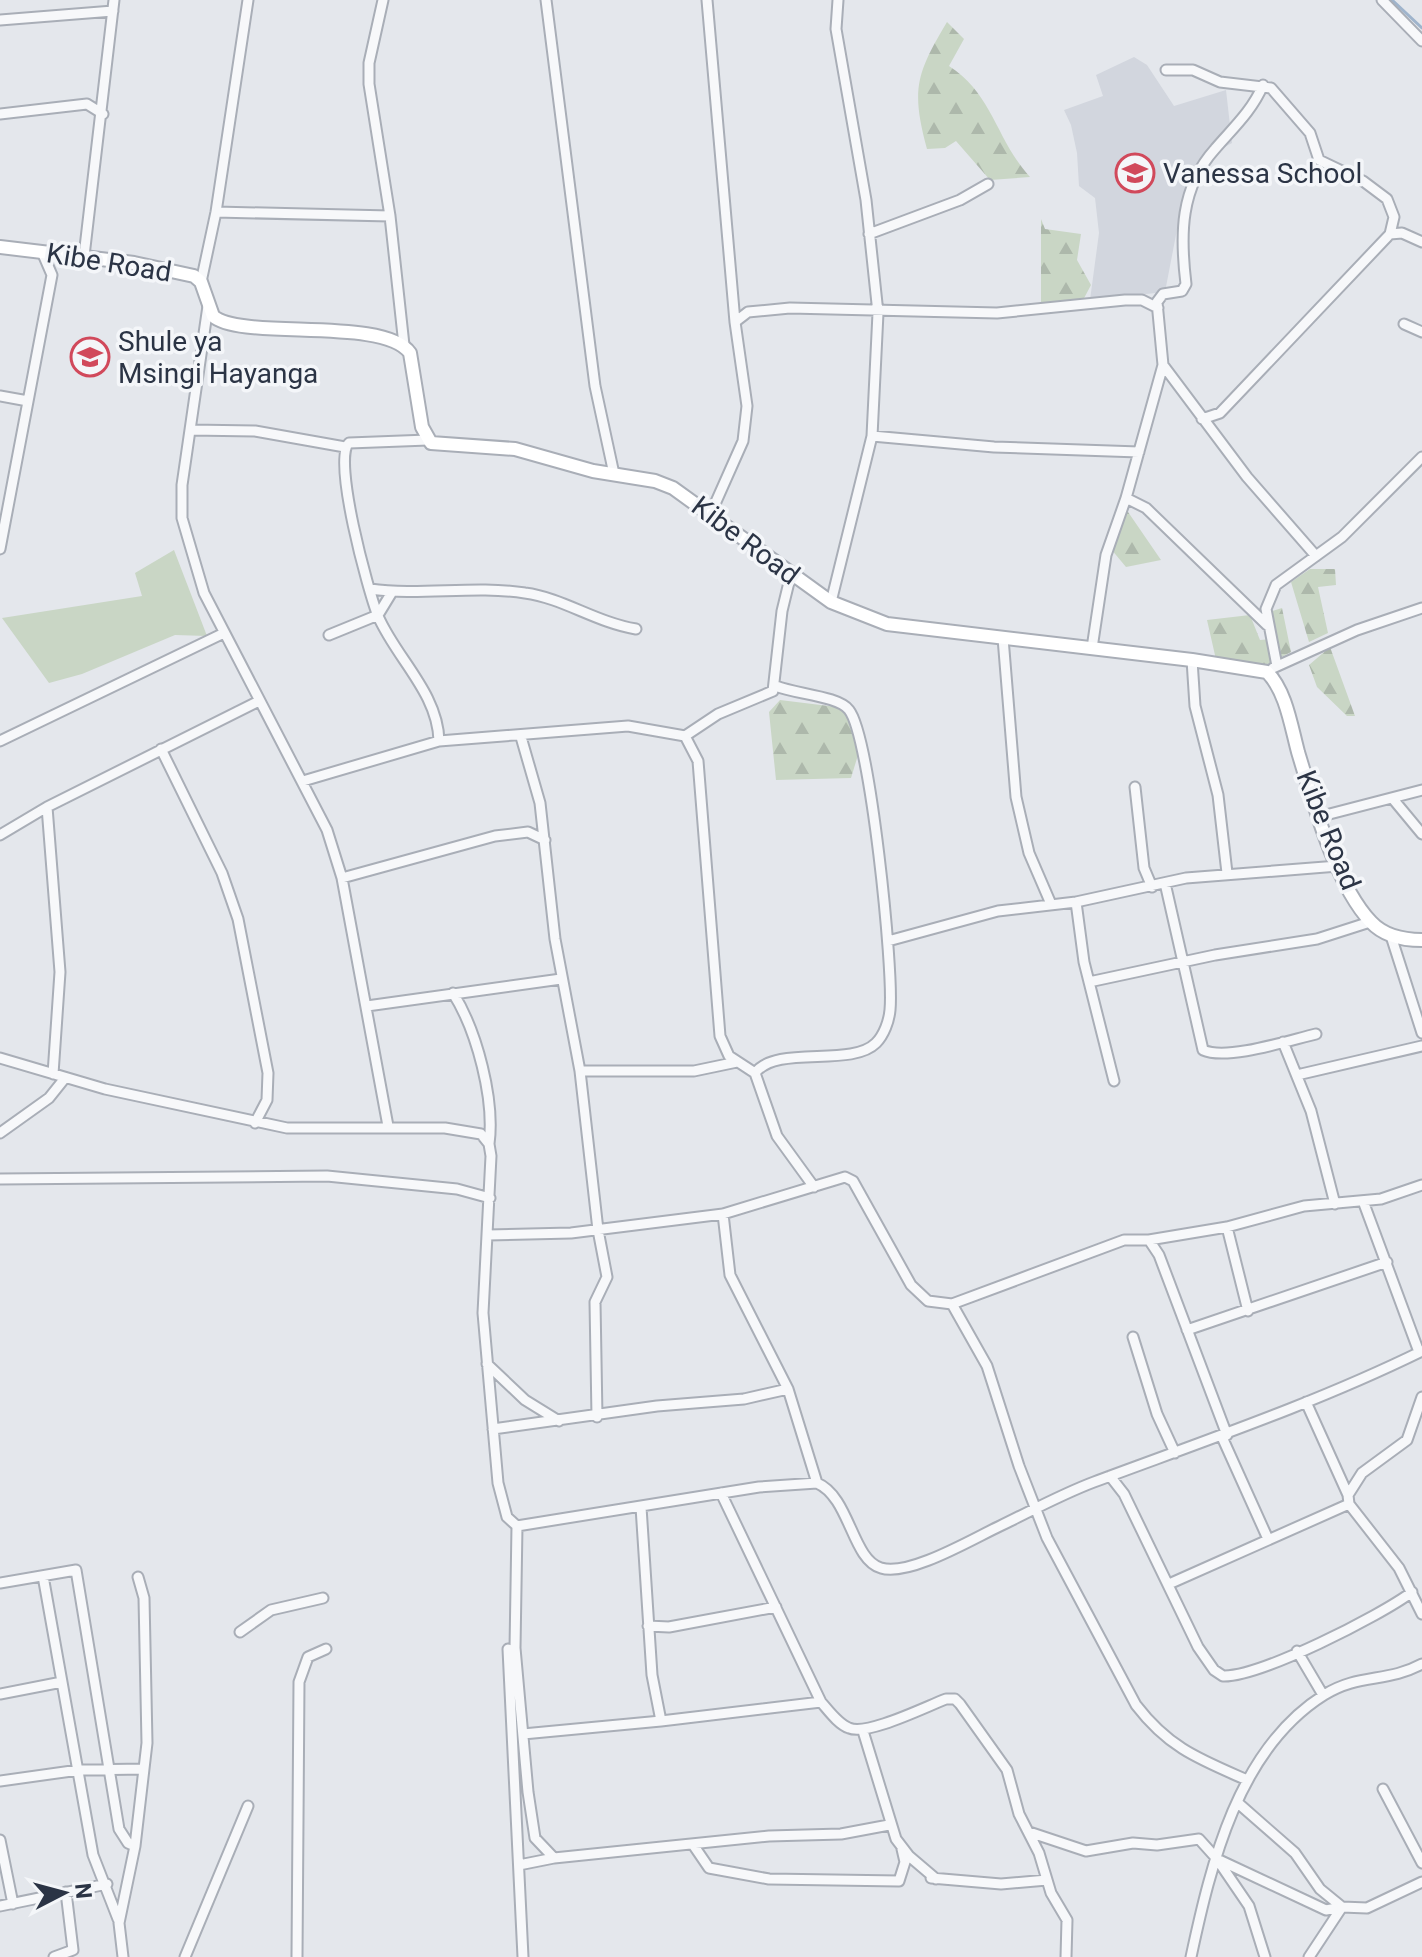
<svg xmlns="http://www.w3.org/2000/svg" width="1422" height="1957" font-family="Roboto,sans-serif">
<defs>
<pattern id="forest-firs" width="22" height="20" patternUnits="userSpaceOnUse" patternTransform="scale(2)"><rect width="22" height="20" fill="#c9d6c5"/><path d="M5 1l3.5 6h-7zM16 11l3.5 6h-7z" fill="#adb8ab"/></pattern>
</defs>
<rect width="100%" height="100%" fill="#e4e7ec"/>
<path fill="#d2d6de" d="M1134,57L1147,65L1174,106L1226,90L1232,143L1200,160L1185,188L1165,292L1090,300L1099,233L1095,198L1079,186L1077,153L1071,125L1064,110L1103,96L1096,75Z"/>
<path fill="#c9d6c5" d="M174,550L207,636L175,635L82,674L49,683L2,618L142,596L135,573Z"/>
<path fill="url(#forest-firs)" d="M947,22L964,39L949,66C993,94 996,140 1030,177L990,180L956,141L945,148L927,149C911,90 916,74 947,22Z
M1041,219L1045,229L1081,234L1077,260L1091,285L1082,302L1041,305Z
M1126,509L1161,560L1126,567L1111,549Z
M1310,569H1335L1336,585L1318,587L1328,633L1309,642L1291,582Z
M1282,608L1291,652L1264,666L1217,664L1207,620L1250,615L1260,640L1273,639L1269,612Z
M1330,647L1355,716H1347L1317,687L1309,665Z
M780,700L845,708L858,755L851,778L776,780L769,712Z"/>
<g fill="none" stroke-linecap="round" stroke-linejoin="round">
<path stroke="#9fb4cc" stroke-width="3" d="M1392,0L1422,28"/>
<defs>
<path id="street" d="M383,0L369,63V84L390,216L404,345
M546,0L595,386L614,474
M707,0L735,322L747,406L743,441L711,513
M1382,0L1422,41
M0,20L113,11
M1166,70H1193L1220,82L1271,88L1310,133L1319,160L1363,181L1387,199L1394,217L1390,234L1220,413L1202,419
M1263,85C1252,111 1233,128 1215,149C1180,188 1180,235 1186,284L1182,291L1163,294L1157,302L1163,365L1247,477L1316,556
M0,114L87,104L103,114
M216,212L390,216
M869,234L960,200L988,184
M1390,234L1402,233L1422,242
M84,256L114,0
M201,282L216,212L248,0
M208,306L182,485V518L204,593L327,830L342,878L388,1126
M735,322L748,312L790,308L997,313L1125,300H1142L1158,308
M1404,324L1422,332
M0,396L28,401
M191,430L255,431L345,447
M872,436L994,447L1139,452
M428,440L349,443C332,458 368,591 378,616C396,658 438,693 439,741
M1126,498L1146,508L1267,625
M0,549L52,275L42,252
M370,589C421,596 474,585 525,593C563,598 595,622 636,629
M831,602L872,436L878,313L866,200L836,29L838,0
M329,635L378,615L392,592
M1003,638L1016,797L1029,853L1051,904
M1092,648L1106,555L1126,498L1163,365
M1192,660L1195,706L1218,795L1227,873
M1277,666L1266,609L1276,585L1342,537L1422,457
M1273,668L1357,630L1422,608
M776,686C795,694 839,696 849,710C870,736 894,970 890,1010C889,1021 884,1035 876,1043C851,1068 777,1044 755,1073L777,1136L814,1187
M685,736L718,714L773,691L782,611L791,574
M521,737L540,803L555,939L580,1071L598,1230L607,1277L595,1302L597,1417
M0,741L224,633
M161,749L222,873L238,919L268,1073L267,1100L255,1123
M303,781L439,741L628,726L685,736L698,761L720,1036L729,1056L755,1073
M1135,787L1144,868L1152,887
M1393,799L1422,834
M47,807L60,972L53,1074
M1318,817L1422,790
M0,835L47,807L259,701
M342,878L495,836L528,832L545,840
M1165,883L1203,1050C1227,1061 1290,1040 1316,1034
M1076,902L1084,962L1114,1081
M1391,936L1422,1033
M888,941L998,911L1076,902L1186,878L1338,866
M1089,982L1215,955L1317,939L1370,922
M453,993C477,1031 495,1100 489,1144
M367,1006L561,979
M1283,1042L1311,1111L1335,1204
M0,1058L105,1089L287,1128H445L481,1134L489,1144L491,1156L483,1313L498,1483L507,1517L517,1526L759,1487L817,1483C850,1497 852,1560 881,1568C909,1577 974,1538 1000,1526C1031,1511 1062,1494 1094,1482C1204,1441 1316,1403 1422,1351
M580,1071H694L737,1062
M1297,1075L1422,1046
M0,1133L49,1098L65,1078
M0,1179L327,1176L457,1189L490,1198
M1363,1201L1419,1352
M723,1214L730,1275L788,1389L817,1483
M1227,1227L1248,1311
M488,1235L571,1233L723,1214L845,1177L853,1181L911,1285L928,1301L952,1304L987,1366L1019,1466L1047,1538L1136,1705C1169,1748 1199,1759 1247,1780
M1149,1240L1159,1255L1227,1435
M952,1304L1124,1240H1149L1227,1227L1304,1206L1381,1199L1422,1185
M1187,1330L1387,1262
M1133,1337L1157,1414L1175,1453
M487,1364L525,1400L559,1421
M1422,1397L1407,1440L1362,1473L1348,1495L1349,1504L1399,1568L1422,1614
M1306,1402L1348,1495
M493,1429L657,1406L744,1399L788,1389
M1222,1437L1268,1539
M1110,1476L1124,1494L1198,1647L1214,1670L1223,1676C1260,1677 1380,1616 1412,1592
M721,1493L821,1702C829,1711 838,1724 849,1728C867,1736 925,1707 946,1699H955L960,1704L1007,1770L1019,1814L1039,1853L1051,1893L1067,1920L1066,1957
M517,1526L515,1648L528,1792L535,1838L554,1858L769,1836L841,1834L889,1825
M43,1576L93,1855L118,1919
M0,1583L76,1570L119,1829L128,1843L135,1846
M1169,1584L1349,1504
M648,1626L669,1627L776,1607
M240,1632L271,1610L323,1598
M508,1649L523,1957
M1297,1651L1323,1695
M0,1694L62,1682
M661,1721L821,1702
M863,1731L896,1839L909,1856L936,1879
M523,1734L661,1721L652,1675L641,1507
M0,1781L79,1770L144,1769
M1383,1789L1422,1863
M1238,1803L1295,1853L1320,1889L1342,1907L1367,1908L1422,1882
M1029,1832L1086,1851L1133,1843L1157,1845L1199,1839L1217,1859L1326,1910L1342,1907
M0,1840L13,1904
M694,1846L709,1868L769,1879L899,1881L905,1862L902,1849
M1219,1862L1249,1906L1265,1957
M519,1865L554,1858
M931,1878L1001,1884L1047,1880
M0,1906L107,1884
M54,1957L73,1950L66,1892
M123,1957L119,1923L135,1846L147,1743L144,1598L138,1577
M185,1957L248,1806
M297,1957L299,1682L308,1657L326,1649
M1191,1957C1211,1864 1238,1749 1324,1695C1359,1673 1387,1683 1422,1664
M1309,1957L1342,1907"/>
<path id="secondary" d="M0,247L134,263L194,276L201,282L213,316C241,341 384,316 410,353L422,427L431,443L515,449L593,471L655,481L673,488L831,602L887,624L1192,660L1267,672C1286,691 1291,726 1298,752C1313,801 1335,884 1371,922C1384,936 1404,940 1422,940"/>
</defs>
<use href="#street" stroke="#a9aeb7" stroke-width="13"/>
<use href="#secondary" stroke="#a9aeb7" stroke-width="16"/>
<use href="#street" stroke="#f7f8fa" stroke-width="9"/>
<use href="#secondary" stroke="#fff" stroke-width="12"/>
</g>
<defs>
<symbol id="school-ring" viewBox="-11 -11 22 22"><circle r="9.5" fill="#f4f6f9" stroke="#d1495b" stroke-width="1.5"/><path d="M0-5L7-2L0 1L-7-2ZM-4 1L0 2.5L4 1V4Q0 6-4 4Z" fill="#d1495b"/></symbol>
</defs>
<g fill-rule="evenodd">
<use href="#school-ring" x="1113" y="151" width="44" height="44"/>
<use href="#school-ring" x="68" y="335" width="44" height="44"/>
</g>
<g text-anchor="middle" stroke-width="7" stroke-linejoin="round" paint-order="stroke">
<g font-size="28" fill="#2b3445" stroke="#f4f6f9" text-anchor="start">
<text x="1163" y="183">Vanessa School</text>
<text x="118" y="351">Shule ya<tspan x="118" dy="32">Msingi Hayanga</tspan></text>
</g>
<g font-size="28" fill="#2b3445" stroke="#f4f6f9">
<text transform="translate(109 262) rotate(9)" y="10">Kibe Road</text>
<text transform="translate(746 540) rotate(37)" y="10">Kibe Road</text>
<text transform="translate(1329 830) rotate(68)" y="10">Kibe Road</text>
</g>
</g>
<g transform="translate(64 1893) rotate(84)" stroke="#f4f6f9" stroke-width="6" paint-order="stroke">
<path d="M0-6L14 30L0 20L-14 30Z" fill="#2b3445"/>
<text y="-12" font-size="22" font-weight="bold" text-anchor="middle" fill="#2b3445">N</text>
</g>
</svg>
